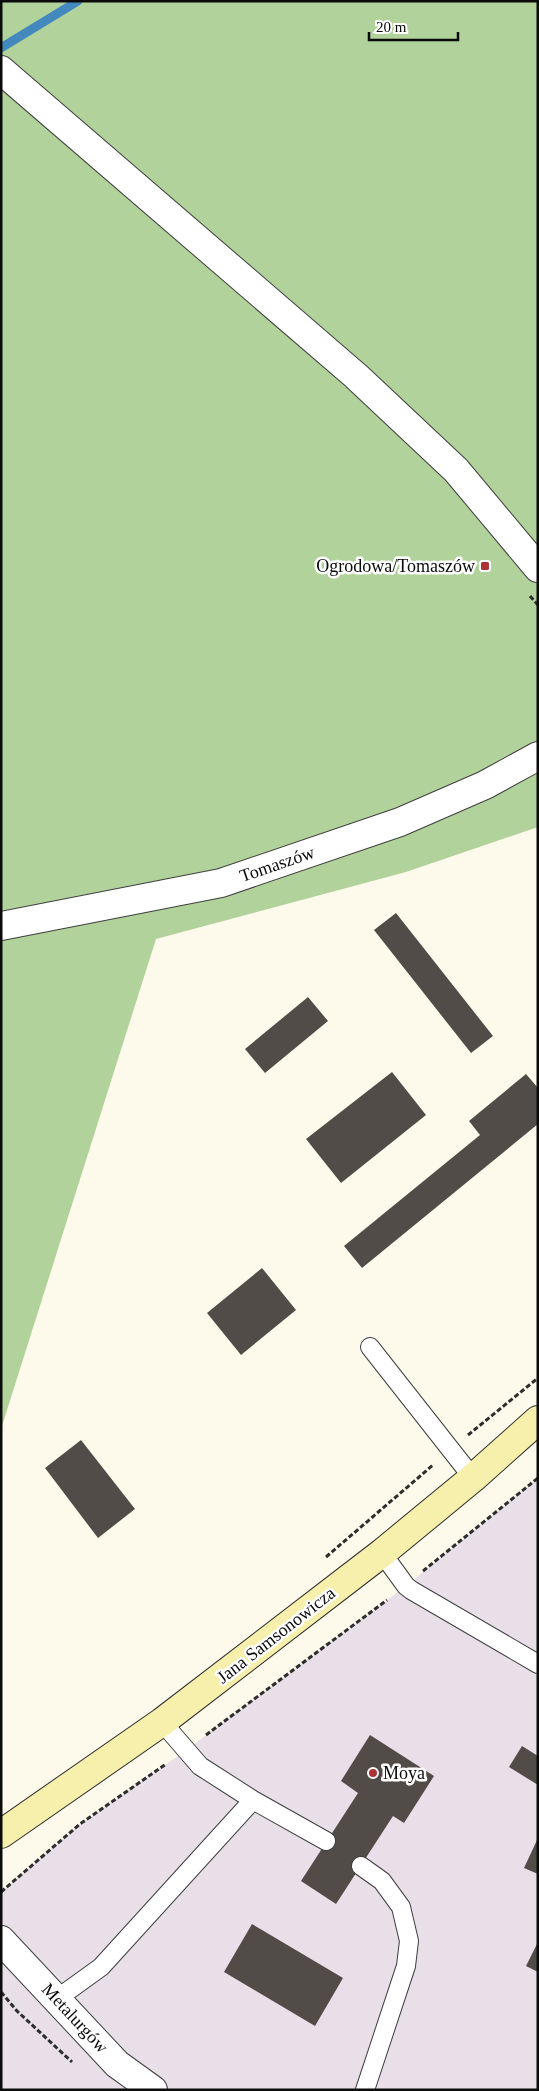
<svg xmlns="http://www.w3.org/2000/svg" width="539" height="2091" font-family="Georgia,serif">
<rect width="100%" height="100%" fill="#fdfaeb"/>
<path fill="#e8dfe9" d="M538,1478V2090H1V1892L80,1824L185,1751L406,1586Z"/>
<path fill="#b1d29a" d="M1,1H538V827L406,872L156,939L1,1429Z"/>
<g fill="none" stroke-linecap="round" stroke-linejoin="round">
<path stroke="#4489bd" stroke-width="9" d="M1,48L78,1"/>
</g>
<path fill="#524c48" d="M396,913L493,1036L471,1053L374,930Z
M308,997L328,1021L265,1073L245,1049Z
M392,1072L426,1115L341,1183L306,1139Z
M526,1074L538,1088V1124L362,1268L344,1246L480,1135L469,1121Z
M262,1268L296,1310L241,1355L207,1313Z
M81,1440L135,1509L98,1538L45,1468Z
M370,1735L434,1776L404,1823L393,1816L336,1904L301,1881L358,1793L341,1781Z
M522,1746L538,1756V1785L509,1767Z
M538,1838V1874L524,1868Z
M252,1924L343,1978L315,2026L224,1972Z
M538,1942V1972L526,1966Z"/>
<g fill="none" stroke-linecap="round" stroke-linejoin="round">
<defs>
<path id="service" d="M370,1347L473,1478
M382,1553L406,1586L411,1590L538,1664
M162,1722L200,1766L253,1800L326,1841
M361,1866L382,1881L401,1907L409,1941L406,1966L365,2090
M58,1998L101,1967L253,1800"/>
<path id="minor" d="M1,70L356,376L456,470L538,568
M1,926L221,883L400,822L485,785L538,756
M1,1940L117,2064L153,2090"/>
<path id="secondary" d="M1,1834L162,1722L382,1553L473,1478L538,1420"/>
</defs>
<use href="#service" stroke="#3e3e3e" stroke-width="20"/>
<use href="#minor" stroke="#3e3e3e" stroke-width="30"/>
<use href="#secondary" stroke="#2d2d2d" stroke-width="30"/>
<path stroke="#2d2d2d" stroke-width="3" stroke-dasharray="5 2.5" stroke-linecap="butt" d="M530,596L538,605
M468,1435L538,1378
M326,1557L433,1465
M423,1571L538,1478
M206,1735L387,1600
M1,1892L80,1824L166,1764
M1,1992L17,2011L72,2062"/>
<use href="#service" stroke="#fff" stroke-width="18"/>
<use href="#minor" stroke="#fff" stroke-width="28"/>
<use href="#secondary" stroke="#f6f0ac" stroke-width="28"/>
</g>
<g fill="#ab3335" stroke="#fff" stroke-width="2">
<rect x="480" y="561" width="10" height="10" rx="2.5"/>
<circle cx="373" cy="1773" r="5"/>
</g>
<g text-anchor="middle" stroke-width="5" stroke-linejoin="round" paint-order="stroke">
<g font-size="18" fill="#0b0b0b" stroke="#fff" text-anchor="end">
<text x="475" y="572">Ogrodowa/Tomaszów</text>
<text x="383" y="1779" text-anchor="start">Moya</text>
</g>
<g font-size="18" fill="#0b0b0b" stroke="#fff">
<text transform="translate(277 864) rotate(-19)" y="6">Tomaszów</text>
<text transform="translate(276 1635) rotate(-38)" y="6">Jana Samsonowicza</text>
<text transform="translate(75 2018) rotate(47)" y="6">Metalurgów</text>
</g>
</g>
<rect width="539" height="2091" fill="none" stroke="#0b0b0b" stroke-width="5"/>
<path d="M369 32v8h89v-8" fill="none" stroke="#0b0b0b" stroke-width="2.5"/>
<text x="376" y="32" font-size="15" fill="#0b0b0b" stroke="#ffffff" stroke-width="4" paint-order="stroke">20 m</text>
</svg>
